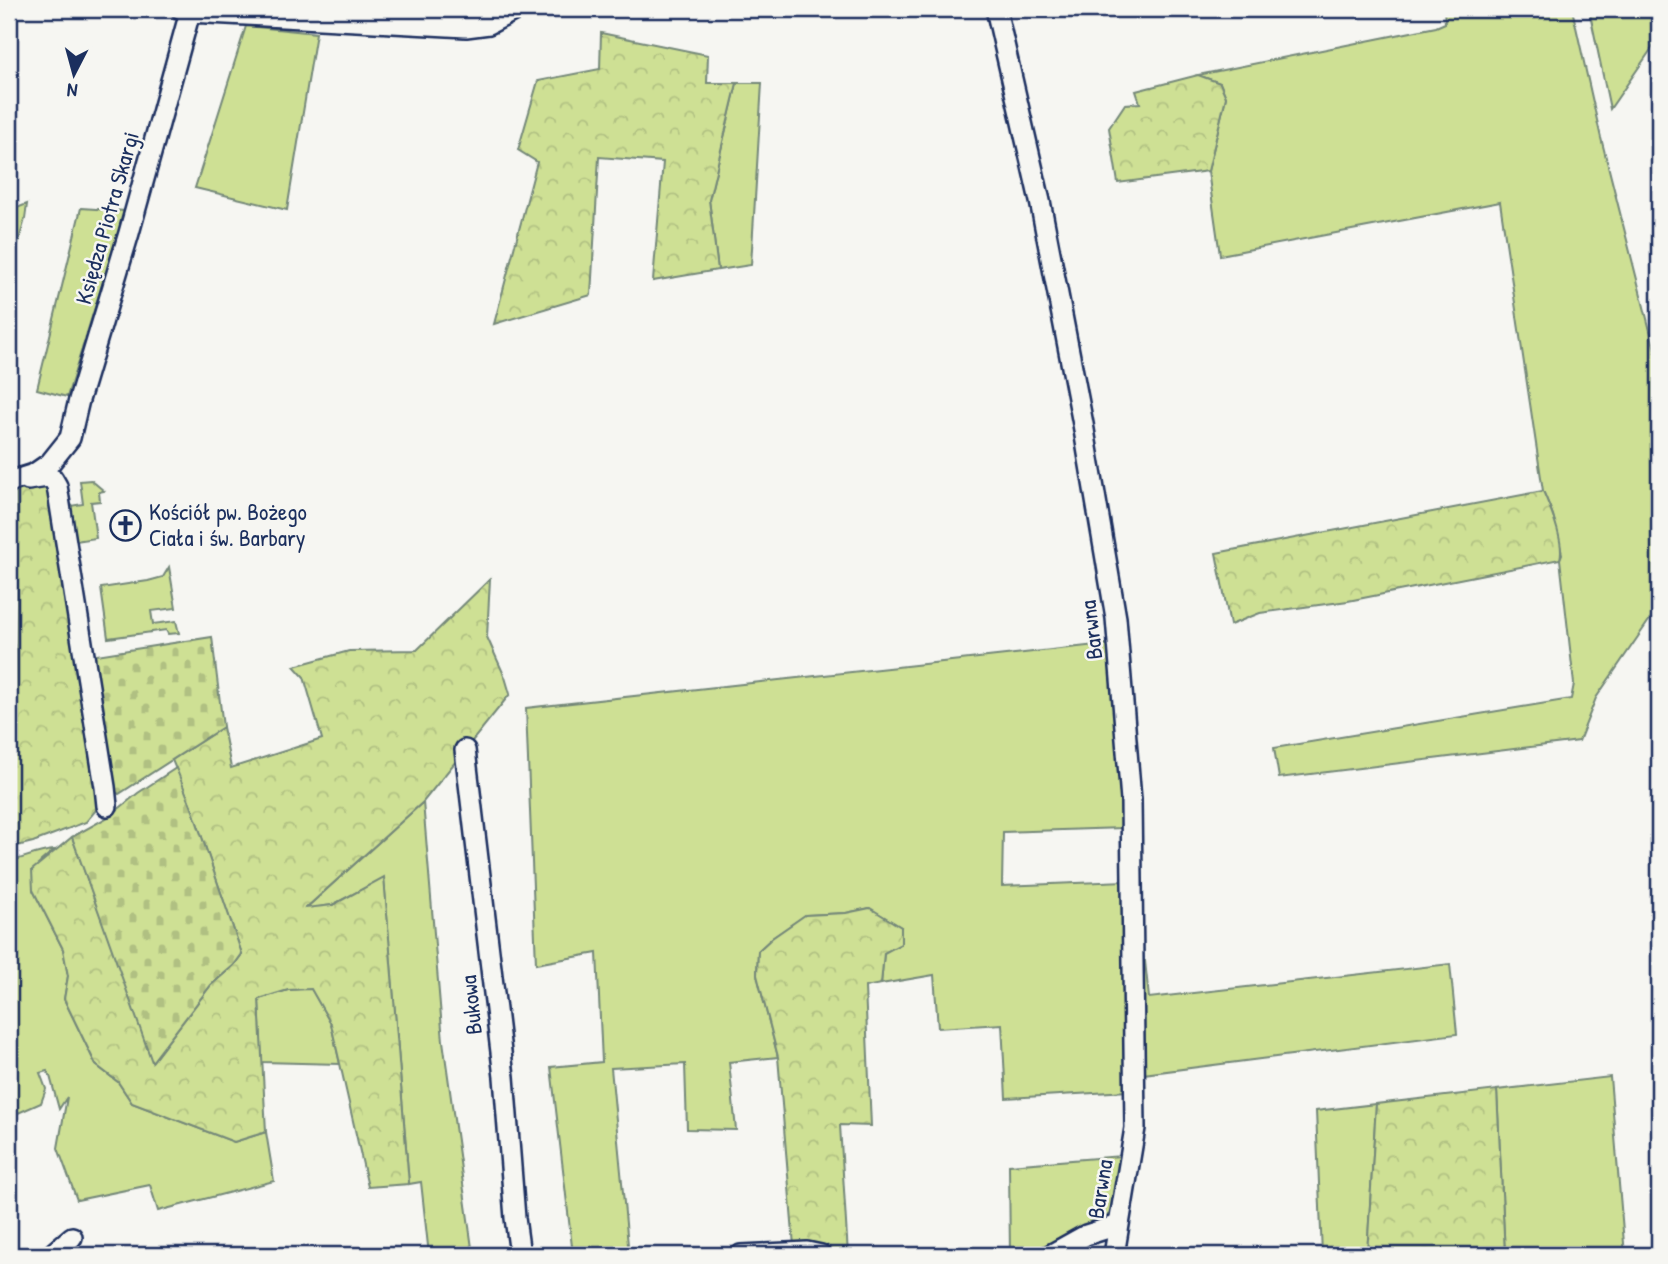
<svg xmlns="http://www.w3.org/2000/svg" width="1668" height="1264" font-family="'Patrick Hand',sans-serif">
<defs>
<pattern id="forest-crowns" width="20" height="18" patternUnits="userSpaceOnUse" patternTransform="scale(1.75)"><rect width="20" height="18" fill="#cee094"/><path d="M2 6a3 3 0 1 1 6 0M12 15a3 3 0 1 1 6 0" fill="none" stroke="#b0c082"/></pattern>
<pattern id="cemetery-stones" width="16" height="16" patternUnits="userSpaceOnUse" patternTransform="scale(1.75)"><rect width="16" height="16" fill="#cee094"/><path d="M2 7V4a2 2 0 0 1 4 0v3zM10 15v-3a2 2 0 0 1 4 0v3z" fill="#b0c082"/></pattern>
</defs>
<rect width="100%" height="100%" fill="#f6f6f2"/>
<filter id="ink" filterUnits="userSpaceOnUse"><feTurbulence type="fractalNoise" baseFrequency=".0143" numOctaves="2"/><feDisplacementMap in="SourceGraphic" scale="14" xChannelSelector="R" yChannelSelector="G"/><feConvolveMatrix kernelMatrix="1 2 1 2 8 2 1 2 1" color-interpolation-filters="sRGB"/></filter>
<g filter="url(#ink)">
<path fill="#cee094" stroke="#748879" stroke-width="2" d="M1444,9H1572L1601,138L1659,366V606L1596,698L1579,741L1279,778L1274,748L1571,699L1574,684L1560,559L1562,554L1553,515L1543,491L1500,202L1220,255L1208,171L1226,97L1220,83L1198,75L1436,27L1445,23Z
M1589,9H1659V38L1610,109Z
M246,26L316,33L287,210L195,188Z
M737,83H762L751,265L718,270L709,200Z
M27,204L25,219L9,276V211Z
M81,208L125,211L67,397L37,389Z
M91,480L104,491L99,492L100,501L91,502L96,538L75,541L70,506L83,504L80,481Z
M169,567L176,608L151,611L153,624L176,621L179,633L168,634L166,630L108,638L101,588L148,581L163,577Z
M1105,644L1114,652L1123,828L1003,832L1002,886L1125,881L1128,1091L1006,1098L1002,1024L938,1028L934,975L881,984L884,953L901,927L869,908L846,913L806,915L772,938L758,951L757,975L778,1057L729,1062L736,1130L687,1129L685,1064L611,1068L629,1255H573L551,1067L602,1062L597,953L536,964L526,708Z
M423,802L443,1041L473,1255H429L421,1182L409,1184L384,878L332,905L305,909Z
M54,850L41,861L33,890L63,949L68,976L64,999L96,1065L118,1082L132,1103L234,1142L266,1132L274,1181L158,1211L150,1185L77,1200L58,1148L67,1097L59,1109L50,1076L47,1071L40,1073L46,1089L41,1103L9,1117V862C24,858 39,851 54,850Z
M1139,961H1145L1149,998L1450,964L1457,1034L1143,1074Z
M311,988L331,1024L340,1064L262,1062L259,999L288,990Z
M1610,1077L1625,1255H1505L1497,1090Z
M1376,1104L1367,1255H1322L1316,1111Z
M1121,1156L1112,1213L1071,1235L1043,1255H1010L1009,1165Z"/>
<path fill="url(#forest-crowns)" stroke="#748879" stroke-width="2" d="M601,33L708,55L707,83H737L709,200L718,270L653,281L663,162L599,157L591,295L494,324L537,162L518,150L538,81L600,69Z
M1198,75L1220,83L1226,97L1208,171L1118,183L1109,128L1125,104L1140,103L1136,91Z
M35,485L45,488L52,496L100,800L96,810L86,822L33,842L9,848V712L15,713L17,592L16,488Z
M1543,491C1550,507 1565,542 1560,559L1348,601L1260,613L1230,625L1216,553Z
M490,579L487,637L505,677L510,694L423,802L306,908L333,905L384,877L409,1184L368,1187L331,1024L311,989L288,990L259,999L266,1132L234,1142L132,1103L118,1082L96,1065L64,999L68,976L63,949L33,890L32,870L72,837L153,1061L211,985L234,965L242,954L192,808L172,760L223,727L231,768L322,739L304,677L294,666L349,651L417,650Z
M870,908L901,927V944L884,953L881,984L865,987L871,1126L840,1125L848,1255H843L816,1246H794L778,1057L757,975L758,951L772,938L805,915L846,913Z
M1497,1090L1505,1255H1367L1376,1104Z"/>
<path fill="url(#cemetery-stones)" stroke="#748879" stroke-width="2" d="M212,637L223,727L119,794L110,788L90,656Z
M176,768L192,808L242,954L234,965L211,985L152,1062L72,837L110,816L138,793Z"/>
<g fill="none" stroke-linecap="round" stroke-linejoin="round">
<defs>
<path id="minor" d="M181,9L190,12L466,27L489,24L517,9
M996,9L1040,201L1083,424L1116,618L1131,800L1135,1128L1114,1255
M28,480L47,477L53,479L57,486L105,787L107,806
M9,482L34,474L50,463L70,438L79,400L129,233L190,12
M465,750L504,1077L515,1218L520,1255
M51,1255L72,1237
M741,1255L807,1252L821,1255
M1050,1255L1086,1235L1118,1225"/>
</defs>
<use href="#minor" stroke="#1b2f5e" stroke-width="24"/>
<use href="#minor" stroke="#f6f6f2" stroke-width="19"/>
</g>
</g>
<defs>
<symbol id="church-ring" viewBox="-11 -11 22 22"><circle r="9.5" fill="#f6f6f2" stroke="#1b2f5e" stroke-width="1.5"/><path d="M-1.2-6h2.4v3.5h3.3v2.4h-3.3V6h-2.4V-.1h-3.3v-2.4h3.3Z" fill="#1b2f5e"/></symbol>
</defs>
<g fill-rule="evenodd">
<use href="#church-ring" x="108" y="508" width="35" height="35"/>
</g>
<g text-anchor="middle" stroke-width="5" stroke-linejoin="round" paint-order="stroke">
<g font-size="23" fill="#1b2f5e" stroke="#f6f6f2">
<text transform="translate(107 218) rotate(-74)" y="8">Księdza Piotra Skargi</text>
<text transform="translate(1091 630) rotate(-97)" y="8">Barwna</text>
<text transform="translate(471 1005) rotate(-96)" y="8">Bukowa</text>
<text transform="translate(1100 1189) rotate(-81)" y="8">Barwna</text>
</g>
<g font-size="23" fill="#1b2f5e" stroke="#f6f6f2" text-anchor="start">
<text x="149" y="520">Kościół pw. Bożego<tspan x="149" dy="26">Ciała i św. Barbary</tspan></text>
</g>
</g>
<rect width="1668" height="1264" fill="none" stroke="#f6f6f2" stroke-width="35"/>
<rect x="18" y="18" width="1633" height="1229" fill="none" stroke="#1b2f5e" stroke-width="2.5" filter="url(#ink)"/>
<g transform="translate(74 74) rotate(186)" stroke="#f6f6f2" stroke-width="5" paint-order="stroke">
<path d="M0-5L12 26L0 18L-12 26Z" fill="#1b2f5e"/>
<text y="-10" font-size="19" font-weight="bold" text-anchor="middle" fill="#1b2f5e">N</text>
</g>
</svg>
